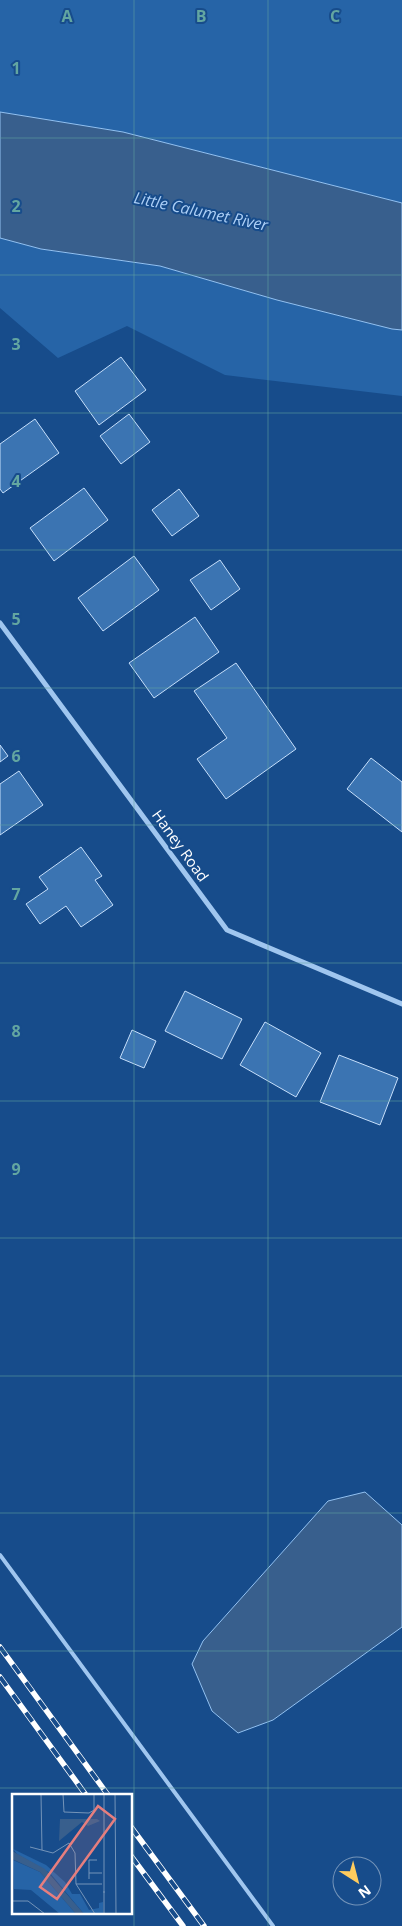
<svg xmlns="http://www.w3.org/2000/svg" width="402" height="1926" font-family="'Open Sans',sans-serif">
<rect width="100%" height="100%" fill="#174c8b"/>
<path fill="#2664a7" d="M0,0H402V203L123,132L0,112Z
M0,238L41,249L160,266L277,300L392,329L402,330V396L225,375L127,326L58,358L0,308Z"/>
<path fill="#385f8d" stroke="#92c1f1" d="M0,112L123,132L402,203V330L392,329L277,300L160,266L41,249L0,238Z
M365,1492L402,1525V1627L273,1720L238,1733L212,1711L192,1664L203,1641L328,1501Z"/>
<path fill="#3b74b2" stroke="#c6dffb" d="M121,357L146,390L99,425L75,391Z
M129,414L150,442L121,464L100,436Z
M35,419L59,453L3,493L0,489V444Z
M84,488L108,520L54,561L30,528Z
M179,489L199,516L172,536L152,510Z
M134,556L159,590L103,631L78,598Z
M220,560L240,589L211,610L190,580Z
M195,617L219,652L154,698L129,663Z
M236,663L296,749L226,799L197,759L227,738L194,691Z
M0,745L8,756L0,762Z
M371,758L402,782V832L347,789Z
M19,771L43,805L0,835V784Z
M81,847L102,876L95,880L113,905L81,927L66,906L40,924L26,904L48,889L39,877Z
M185,991L242,1019L222,1059L165,1031Z
M265,1022L321,1053L296,1097L240,1065Z
M132,1030L156,1041L144,1068L120,1058Z
M339,1055L398,1078L380,1125L320,1102Z"/>
<g fill="none" stroke-linecap="round" stroke-linejoin="round">
<path stroke="#a0c6ef" stroke-width="4" d="M0,1555L273,1926"/>
<path stroke="#a0c6ef" stroke-width="5" d="M0,623L227,930L402,1004"/>
<defs>
<path id="rail" d="M0,1647L108,1795
M0,1677L86,1795
M131,1827L204,1926
M131,1856L183,1926"/>
</defs>
<use href="#rail" stroke="#fff" stroke-width="5.5"/>
<use href="#rail" stroke="#174c8b" stroke-width="4" stroke-dasharray="11" stroke-linecap="butt"/>
</g>
<path fill="none" stroke="#63a6a1" stroke-width="1" stroke-opacity="0.55" d="M134,0V1926M268,0V1926M0,138H402M0,275H402M0,413H402M0,550H402M0,688H402M0,825H402M0,963H402M0,1101H402M0,1238H402M0,1376H402M0,1513H402M0,1651H402M0,1788H402"/>
<g text-anchor="middle" stroke-width="4" stroke-linejoin="round" paint-order="stroke">
<g font-size="15" fill="#fff" stroke="#174c8b">
<text transform="translate(180 846) rotate(54)" y="5">Haney Road</text>
</g>
<g font-size="16" font-style="italic" fill="#accff6" stroke="#174c8b">
<text transform="translate(201 211) rotate(12)" y="6">Little Calumet River</text>
</g>
</g>
<g transform="translate(12 1794)">
<rect width="120" height="120" fill="#174c8b"/>
<path d="M1,55L34,71L53,88L60,100H68L77,116L87,114V109L91,108V120H72L38,79L5,60ZM1,66L28,78L64,120H48L19,96L2,95Z" fill="#2664a7"/>
<path d="M48,25H85L88,27L76,32L70,28L47,47ZM0,57L33,75L72,120H64L28,78L0,65Z" fill="#385f8d"/>
<path fill="none" stroke="#7494b9" stroke-width="1" d="M29,0L30,56M51,0L52,18L77,19L82,16V0M92,0V99M103,0L104,120M18,53L41,59L57,49L63,59L64,90L83,120M77,79V66H85M77,85V79H90M64,90H90M92,97V120M0,107H16L33,120"/>
<path fill="#e67e7e" fill-opacity="0.15" stroke="#e67e7e" stroke-width="2.5" d="M86,12L103,25L45,105L28,93Z"/>
<rect width="120" height="120" fill="none" stroke="#fff" stroke-width="2.5"/>
</g>
<g font-size="16" text-anchor="middle" font-weight="bold" fill="#63a6a1" stroke="#174c8b" stroke-width="4" stroke-linejoin="round" paint-order="stroke">
<text x="67" y="22">A</text>
<text x="201" y="22">B</text>
<text x="335" y="22">C</text>
<text x="16" y="74">1</text>
<text x="16" y="212">2</text>
<text x="16" y="350">3</text>
<text x="16" y="487">4</text>
<text x="16" y="625">5</text>
<text x="16" y="762">6</text>
<text x="16" y="900">7</text>
<text x="16" y="1037">8</text>
<text x="16" y="1175">9</text>
</g>
<g transform="translate(357 1881) rotate(144)"><circle r="24" fill="#174c8b" stroke="#7494b9"/>
<path d="M0-4L9 19L0 12L-9 19Z" fill="#ffcc5e"/>
<text y="-8" font-size="14" font-weight="bold" text-anchor="middle" fill="#ffffff">N</text>
</g>
</svg>
